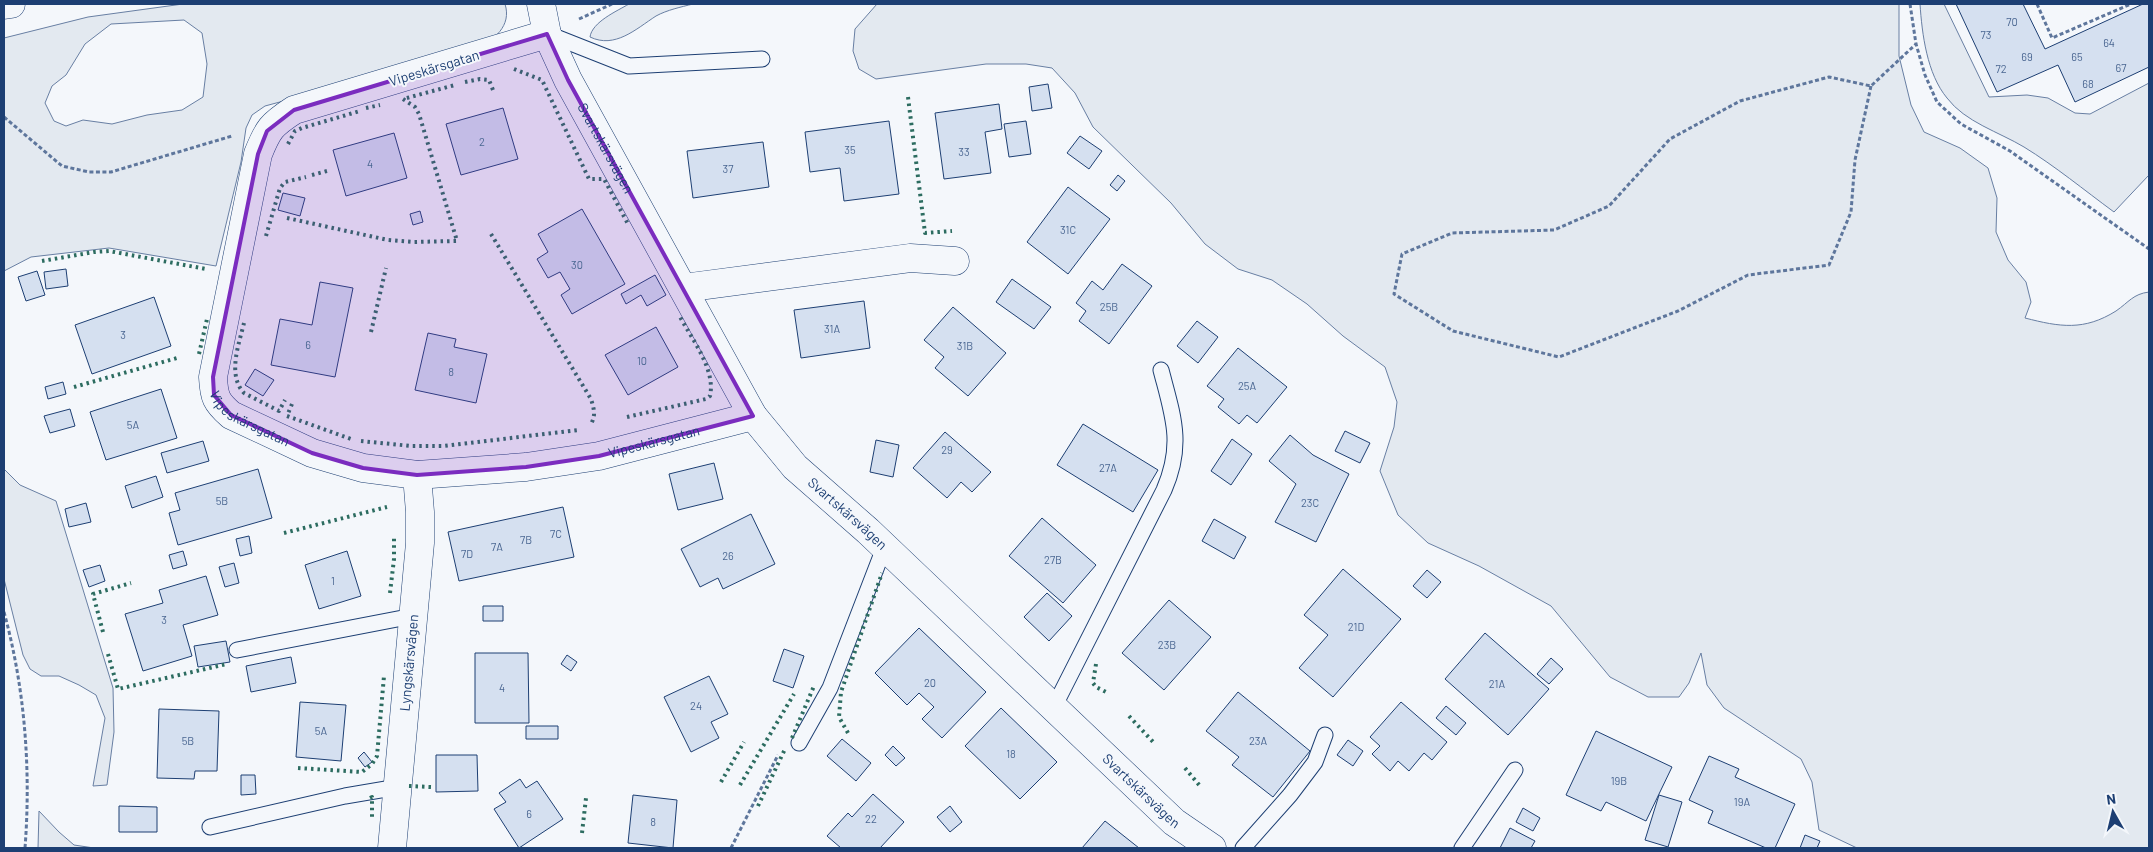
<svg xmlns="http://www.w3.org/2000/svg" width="2153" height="852" font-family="Barlow,sans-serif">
<rect width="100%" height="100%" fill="#f4f7fb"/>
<path fill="#e3e9f0" stroke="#687fa3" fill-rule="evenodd" d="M183,4H505C512,26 494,40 476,49L265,106L252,115L246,128L241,162L216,266L109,248L31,257L4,271V38L88,17ZM184,20L202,33L207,64L203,97L182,110L147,115L112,124L83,120L66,126L54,121L45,103L52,86L66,75L85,44L111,24Z
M629,4H693C681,7 667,10 656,16C636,29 615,49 590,37C592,22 617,11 629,4Z
M877,4H1899V56L1911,105L1924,132L1960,148L1988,168L1997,198L1996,232L2008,260L2026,282L2031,302L2025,318C2060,327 2084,331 2116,311C2129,302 2133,294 2149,292V848H1857L1819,830L1812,782L1801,759L1724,708L1707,685L1701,653L1689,683L1679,697H1648L1610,677L1551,606L1479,566L1428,543L1398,515L1380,471L1394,427L1397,402L1385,367L1343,336L1307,304L1272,280L1238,269L1205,244L1171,203L1093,127L1075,93L1052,68L1026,64H986L876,79L859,69L853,51L855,29Z
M1920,4H1944L1989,97L2027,95L2048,98L2075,113L2090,114L2149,83V175L2114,212C2084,190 2055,166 2024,147C1999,132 1965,122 1947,98C1927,74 1922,34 1920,4Z
M4,469L20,485L56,501L113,688L114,732L107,785L93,786L105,718L96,695L79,685L59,676H41L30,669L23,655L4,579Z
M39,811L59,832L74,845L94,848H38Z"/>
<path fill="#d5e0f0" stroke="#1d3f73" d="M1956,4H2023L2045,49L2143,4H2149V67L2075,102L2058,65L1997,92Z
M1048,84L1052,108L1032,111L1029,87Z
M999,104L1002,129L985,132L991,173L944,179L935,113Z
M503,108L518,159L461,175L446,124Z
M889,121L899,194L844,201L840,168L810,172L805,132Z
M1026,121L1031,154L1009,157L1004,124Z
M394,133L407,178L346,196L333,150Z
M1080,136L1102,151L1089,169L1067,153Z
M763,142L769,187L693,198L687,151Z
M1118,175L1125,181L1117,191L1110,185Z
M1068,187L1110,219L1068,274L1027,242Z
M283,193L305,198L300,216L278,210Z
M582,209L625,284L572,314L561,295L570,289L560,272L548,278L537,259L548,252L538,234Z
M420,211L423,222L413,225L410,214Z
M1122,264L1152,286L1109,344L1079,321L1086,311L1076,303L1092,281L1103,290Z
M66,269L68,286L46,289L44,272Z
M37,271L45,295L26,301L18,277Z
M655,275L666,295L647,306L641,295L626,304L621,294Z
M1012,279L1051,307L1034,329L996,302Z
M320,282L353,288L335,377L271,365L280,319L312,325Z
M154,297L171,346L92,374L75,325Z
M864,301L870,348L801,358L794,310Z
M953,307L1006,353L968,396L935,368L944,357L924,340Z
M1197,321L1218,337L1198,363L1177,346Z
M656,327L678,367L628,395L605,355Z
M428,333L456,339L454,347L487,354L476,403L415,390Z
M1238,348L1287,387L1257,423L1247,415L1239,424L1218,407L1224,399L1207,386Z
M255,369L274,380L263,396L245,385Z
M63,382L66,394L48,399L45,387Z
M161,389L177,438L106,460L90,412Z
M70,409L75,426L50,433L44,416Z
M1083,424L1158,470L1133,512L1057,465Z
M1345,431L1370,443L1360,463L1335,451Z
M945,432L991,472L972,492L961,482L947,498L913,468Z
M1290,435L1313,455L1349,474L1316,542L1275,522L1296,484L1269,461Z
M1232,439L1252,454L1231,485L1211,471Z
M876,440L899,445L893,477L870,472Z
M203,441L209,461L167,473L161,453Z
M714,463L723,499L678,510L669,474Z
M258,469L272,518L178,545L169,513L180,510L175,493Z
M156,476L163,497L132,508L125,486Z
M86,503L91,522L69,527L65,509Z
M563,507L574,557L459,581L448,532Z
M751,514L775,564L723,589L718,578L700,587L681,549Z
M1042,518L1096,565L1063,603L1009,556Z
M1214,519L1246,537L1234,559L1202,541Z
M249,536L252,553L240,556L236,539Z
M183,551L187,565L173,569L169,555Z
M347,551L361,596L319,609L305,565Z
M234,563L239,583L225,587L219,567Z
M100,565L105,581L89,587L83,570Z
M1343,569L1401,619L1333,697L1299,668L1328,635L1304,615Z
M1427,570L1441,582L1427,598L1413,586Z
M206,576L218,615L183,625L192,656L143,671L125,614L163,603L159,590Z
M1047,593L1072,616L1049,641L1024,617Z
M1169,600L1211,637L1164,690L1122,653Z
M483,606H503V621H483Z
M919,628L986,692L942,738L922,719L934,707L919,693L907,705L875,673Z
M1485,633L1549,689L1508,735L1445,679Z
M226,641L230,662L198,667L194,646Z
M784,649L804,656L793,688L773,681Z
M475,653H528L529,723H475Z
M567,655L577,662L571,671L561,664Z
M291,657L296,683L251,692L246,666Z
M1551,658L1563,669L1549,684L1537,674Z
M709,676L728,714L711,722L719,738L691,752L664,697Z
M1238,692L1310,751L1273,797L1232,765L1239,757L1206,731Z
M300,702L346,705L341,761L296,757Z
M1401,702L1447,742L1432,760L1424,753L1409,771L1398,761L1390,771L1372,754L1380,746L1370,737Z
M1446,706L1466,723L1456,735L1436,718Z
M1001,708L1057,762L1020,799L965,746Z
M159,709L219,711L217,771H195L194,779L157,778Z
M526,726H558V739H526Z
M1596,731L1672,767L1646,821L1606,802L1601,811L1566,795Z
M842,739L871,763L856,781L827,756Z
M1348,740L1363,751L1353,766L1337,755Z
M893,746L905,758L896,766L885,755Z
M364,752L372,762L365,767L358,758Z
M436,755H477L478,791L436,792Z
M1709,756L1739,769L1735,777L1795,804L1775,848H1766L1708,823L1713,811L1689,800Z
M241,775H255L256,794L241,795Z
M520,779L526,788L537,781L563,819L519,848L494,809L506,802L499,793Z
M873,794L904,822L880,848H841L827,836L848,813L852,817Z
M633,795L677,800L673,848L628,843Z
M1659,795L1682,802L1668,847L1645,840Z
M119,806L157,807V832H119Z
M950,806L962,822L950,832L937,817Z
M1523,808L1540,818L1533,831L1516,822Z
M1105,821L1139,848H1082Z
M1510,828L1535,841L1531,848H1500Z
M1805,835L1820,841L1817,848H1800Z"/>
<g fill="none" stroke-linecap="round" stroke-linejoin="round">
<defs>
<path id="service" d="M548,34L629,66L762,59
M237,650L413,616
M1054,707L1164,490C1184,444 1173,416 1161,370
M799,743L830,688L884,548
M210,827L345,796L398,787
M1243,848L1290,795L1315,762L1325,735
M1462,848L1515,770"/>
<g id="minor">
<path id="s1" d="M541,4L547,34L568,80L753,416L795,467L868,531L1174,822L1212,848"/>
<path id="s2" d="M547,34L294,110C271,125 268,129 258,154L213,377C214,397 216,402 231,415L312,453L363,468L417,475L526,467L599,456L753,416"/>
<path d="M683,288L910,258L955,261"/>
<path id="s3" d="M392,848L420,543V512L417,475"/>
</g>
<path id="tertiary" d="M4,5L11,4"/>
</defs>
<use href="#service" stroke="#1d3f73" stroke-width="17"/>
<use href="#minor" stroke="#1d3f73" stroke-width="29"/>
<use href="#tertiary" stroke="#1d3f73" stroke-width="29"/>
<path stroke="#5e769c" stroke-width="3" stroke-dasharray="4 2.5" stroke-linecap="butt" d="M1910,4L1916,44L1925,75L1937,102L1961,124L2010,151L2149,249
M2037,4L2052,38L2131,4
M579,19L612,4
M1871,86L1855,160L1851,212L1829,265L1748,275L1678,311L1559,357L1453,331L1394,294L1402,254L1452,233L1554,230L1609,206L1670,139L1740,101L1829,77L1871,86L1916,44
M4,117L62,166L89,172H111L232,136
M4,612C25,689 31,769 25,848
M731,848L778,755"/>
<use href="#service" stroke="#f4f7fb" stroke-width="15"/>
<use href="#minor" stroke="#f4f7fb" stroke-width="28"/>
<use href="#tertiary" stroke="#f4f7fb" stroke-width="28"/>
<path stroke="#2c6c60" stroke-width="4" stroke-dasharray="2.5 4" stroke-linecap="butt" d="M514,69L542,80L589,179H604L628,224
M465,82L480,79L489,80L493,90
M908,97L925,233L952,231
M366,108L380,105
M288,144L295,131L302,128L360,111
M312,175L327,171
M287,218L388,240L413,242L457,241L419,114L415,107L403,99L455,85
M491,234L591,399C594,409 596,415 591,424
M266,236L280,188L285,182L306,177
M42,261L94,252L109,251L206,269
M244,323C239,344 227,375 244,393L279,411L285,400
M371,332L386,268
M199,354L207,319
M74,387L177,358
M292,404L287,416L351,439
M627,417L706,399L710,396C716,369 691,338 679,315
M361,441L411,446H444L578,430
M284,533L387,507
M390,593L394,559V537
M103,632L93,594L131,583
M108,654L118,689L227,664
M1096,664L1093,683L1096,687L1108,693
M1129,716L1155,744
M848,733L839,717L841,692L882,573
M792,738L814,686
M298,768L362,772L372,764L377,756L384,676
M1185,768L1200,786
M721,782L744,742
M740,785L794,694
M409,786L431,787
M370,798L372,797V820
M758,806L785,749
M582,833L586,798"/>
</g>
<path fill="#7b2cbf" fill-opacity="0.2" stroke="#7b2cbf" stroke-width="4" stroke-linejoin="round" d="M547,34L568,80L753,416L599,456L526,467L417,475L363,468L312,453L231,415L214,395L213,377L258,154L267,131L294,110Z"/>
<g text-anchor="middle" stroke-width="4" stroke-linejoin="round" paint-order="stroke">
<g font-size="11" fill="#4b6792">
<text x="2012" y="26">70</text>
<text x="1986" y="39">73</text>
<text x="2109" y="47">64</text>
<text x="2027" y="61">69</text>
<text x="2077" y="61">65</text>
<text x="2121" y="72">67</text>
<text x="2001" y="73">72</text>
<text x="2088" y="88">68</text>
<text x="482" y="146">2</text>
<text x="850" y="154">35</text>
<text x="964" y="156">33</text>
<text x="370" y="168">4</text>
<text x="728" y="173">37</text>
<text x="1068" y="234">31C</text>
<text x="577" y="269">30</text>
<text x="1109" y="311">25B</text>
<text x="832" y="333">31A</text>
<text x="123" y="339">3</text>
<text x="308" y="349">6</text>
<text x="965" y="350">31B</text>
<text x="642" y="365">10</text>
<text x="451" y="376">8</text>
<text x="1247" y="390">25A</text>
<text x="133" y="429">5A</text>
<text x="947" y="454">29</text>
<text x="1108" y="472">27A</text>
<text x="222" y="505">5B</text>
<text x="1310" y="507">23C</text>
<text x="556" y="538">7C</text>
<text x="526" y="544">7B</text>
<text x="497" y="551">7A</text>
<text x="467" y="558">7D</text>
<text x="728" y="560">26</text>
<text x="1053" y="564">27B</text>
<text x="333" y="585">1</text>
<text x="164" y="624">3</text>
<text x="1356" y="631">21D</text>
<text x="1167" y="649">23B</text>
<text x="930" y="687">20</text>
<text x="1497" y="688">21A</text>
<text x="502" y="692">4</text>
<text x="696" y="710">24</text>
<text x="321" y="735">5A</text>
<text x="188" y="745">5B</text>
<text x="1258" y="745">23A</text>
<text x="1011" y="758">18</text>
<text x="1619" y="785">19B</text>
<text x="1742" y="806">19A</text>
<text x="529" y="818">6</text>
<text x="871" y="823">22</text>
<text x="653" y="826">8</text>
</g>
<g font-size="14" fill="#1d3f73" stroke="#f4f7fb">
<text transform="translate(434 68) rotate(-17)" y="5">Vipeskärsgatan</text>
<text dy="5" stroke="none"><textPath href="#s1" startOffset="159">Svartskärsvägen</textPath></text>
<text dy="5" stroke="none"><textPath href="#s2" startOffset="611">Vipeskärsgatan</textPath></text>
<text dy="5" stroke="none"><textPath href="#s2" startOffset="1031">Vipeskärsgatan</textPath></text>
<text dy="5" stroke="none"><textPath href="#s1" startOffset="601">Svartskärsvägen</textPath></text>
<text dy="5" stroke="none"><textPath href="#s3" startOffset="186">Lyngskärsvägen</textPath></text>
<text dy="5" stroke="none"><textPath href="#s1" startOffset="1005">Svartskärsvägen</textPath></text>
</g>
</g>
<rect width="2153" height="852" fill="none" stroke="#1d3f73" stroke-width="10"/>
<g transform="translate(2113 812) rotate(352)" stroke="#f4f7fb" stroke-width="4" paint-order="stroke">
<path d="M0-4L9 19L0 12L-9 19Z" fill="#1d3f73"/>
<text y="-8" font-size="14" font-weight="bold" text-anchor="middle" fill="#1d3f73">N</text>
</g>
</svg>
